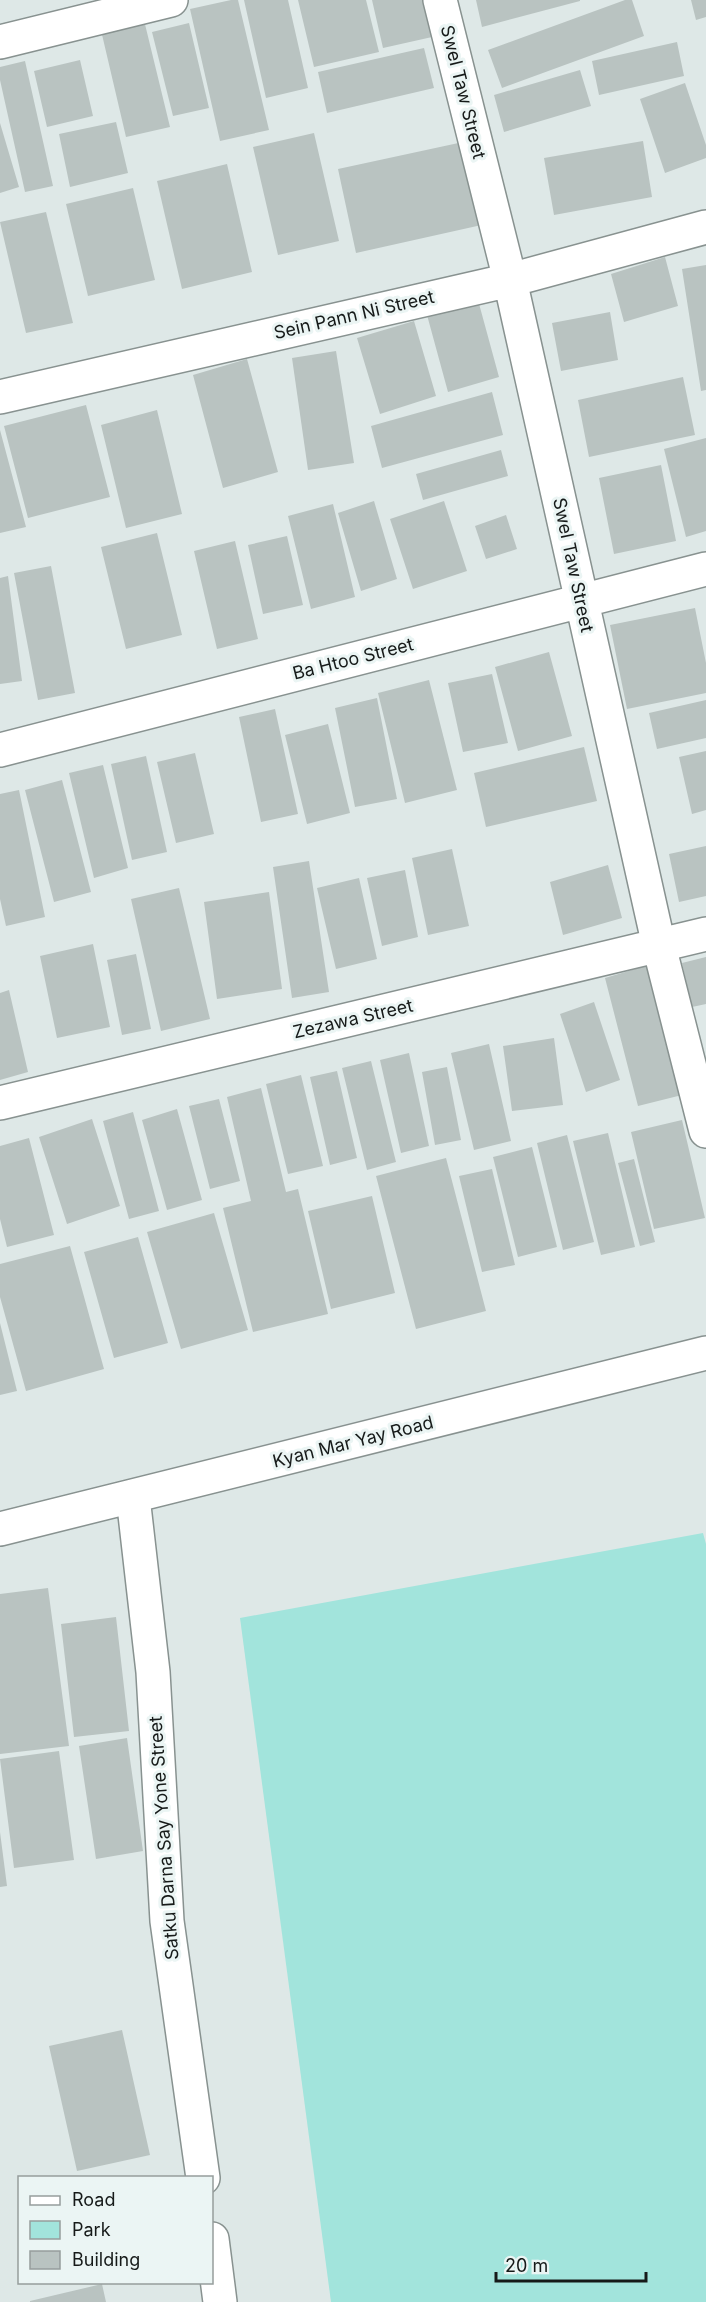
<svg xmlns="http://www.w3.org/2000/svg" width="706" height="2302" font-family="Inter,sans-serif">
<rect width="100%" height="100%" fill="#dee8e7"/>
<path fill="#a2e4dc" d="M703,1533L706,1544V2302H331L240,1618Z"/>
<path fill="#b9c3c1" d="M231,0H238L269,130L220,141L190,9Z
M244,0H288L308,88L266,98Z
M298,0H366L379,52L314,67Z
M372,0H433L441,35L383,48Z
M476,0H580V1L482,27Z
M625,0H632L644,36L502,88L488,50Z
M691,0H706V17L696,20Z
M143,16L170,127L126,137L100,26Z
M189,23L209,108L173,116L152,32Z
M677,42L684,76L599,95L592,61Z
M424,48L434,88L327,113L318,72Z
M80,60L93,116L47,127L34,71Z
M25,61L53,186L25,192L0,80V67Z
M580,70L591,106L504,132L494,95Z
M685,83L706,145V158L665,173L640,99Z
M116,122L128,173L70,187L59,134Z
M0,123L19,187L0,193Z
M314,133L339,241L278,255L253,147Z
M477,139L495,222L356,253L338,169Z
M643,141L652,197L554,215L544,158Z
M227,164L252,272L182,289L157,181Z
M133,188L155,280L88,296L66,204Z
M46,212L73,323L26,333L0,222Z
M665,257L678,306L624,322L611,274Z
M706,265V390L701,391L682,269Z
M478,300L499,377L448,392L427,315Z
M610,312L618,360L561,371L552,323Z
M414,321L436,396L380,414L357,338Z
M336,351L354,463L308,470L292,358Z
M247,359L278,472L223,488L193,375Z
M683,377L695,435L589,457L578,400Z
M492,392L503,435L382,468L371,426Z
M86,405L110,497L28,518L4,426Z
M157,410L182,514L126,528L101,425Z
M0,430L26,527L0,533Z
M706,438V531L686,537L664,449Z
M501,450L508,476L423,500L416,474Z
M661,465L676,541L614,554L599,478Z
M374,501L397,579L361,591L338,513Z
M444,501L467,571L413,589L390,519Z
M333,504L355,597L311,609L288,516Z
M506,515L517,549L486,559L475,526Z
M157,533L182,635L126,649L101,547Z
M287,536L303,605L263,614L248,545Z
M235,541L258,639L217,649L194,551Z
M51,566L75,693L38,700L14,573Z
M8,576L22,681L0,684V578Z
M695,608L706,663V693L627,709L610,625Z
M549,652L572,736L518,751L495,667Z
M492,674L508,743L463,752L448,683Z
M429,680L457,790L405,803L378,693Z
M377,698L397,799L355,807L335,708Z
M706,700V738L657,749L649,713Z
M275,709L298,814L261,822L239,717Z
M328,724L350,813L307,824L285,735Z
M584,747L597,801L486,827L474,773Z
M706,751V810L692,814L679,757Z
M195,753L214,834L176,843L157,762Z
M146,756L167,852L132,860L111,764Z
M103,765L128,868L94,878L69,773Z
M62,780L91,892L54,902L25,790Z
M19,790L45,917L6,926L0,899V794Z
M706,846V896L679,902L669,854Z
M452,849L469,926L428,935L412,858Z
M309,861L329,992L292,998L273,867Z
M608,865L622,918L563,935L550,882Z
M405,870L418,937L382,946L367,878Z
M359,878L377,959L336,969L317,888Z
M179,888L210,1019L161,1031L131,899Z
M269,892L282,989L217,999L204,902Z
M93,944L110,1027L57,1038L40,956Z
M136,954L151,1029L122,1035L107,960Z
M706,957V1004L692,1007L682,963Z
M649,965L682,1095L638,1106L605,978Z
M9,990L28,1072L0,1080V993Z
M594,1002L620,1080L586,1092L560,1014Z
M554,1038L563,1105L512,1111L503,1046Z
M489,1044L511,1141L474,1150L451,1053Z
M409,1053L429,1146L401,1153L380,1060Z
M371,1061L396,1162L367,1170L342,1068Z
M447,1067L461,1140L435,1145L422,1072Z
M337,1071L357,1158L330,1165L310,1077Z
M301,1075L323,1166L288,1174L266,1084Z
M261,1088L286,1192L298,1189L328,1314L253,1332L223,1208L251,1201L227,1097Z
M219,1099L240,1181L210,1189L189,1106Z
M177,1109L202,1200L167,1210L142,1120Z
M133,1112L159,1211L129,1219L103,1121Z
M92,1119L120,1206L67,1224L39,1137Z
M682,1120L705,1218L654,1229L631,1132Z
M608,1133L635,1247L601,1255L573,1141Z
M567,1135L594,1242L563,1250L537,1143Z
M29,1138L54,1235L7,1247L0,1219V1146Z
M532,1147L557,1247L518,1257L493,1157Z
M446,1158L486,1311L416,1329L376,1176Z
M634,1159L655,1242L640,1246L618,1163Z
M492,1169L515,1265L482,1272L459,1176Z
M372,1196L395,1293L331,1309L308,1211Z
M214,1213L248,1330L181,1349L147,1232Z
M138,1237L168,1343L114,1358L84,1252Z
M70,1246L104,1369L26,1391L0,1297V1264Z
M0,1323L17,1391L0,1395Z
M48,1588L69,1746L0,1754V1594Z
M116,1617L129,1731L74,1737L61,1624Z
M127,1738L143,1851L96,1859L79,1746Z
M59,1751L74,1860L14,1868L0,1759Z
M0,1832L7,1886L0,1887Z
M122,2030L150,2155L77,2171L49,2046Z
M102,2284L106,2302H30V2301Z"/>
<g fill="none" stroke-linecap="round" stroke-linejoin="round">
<defs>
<path id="minor" d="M440,0L510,280L659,946L706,1131
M0,42L171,0
M0,397L510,280L706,227
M0,750L706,569
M0,1103L706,934
M133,1497L153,1672L167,1921L203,2178
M0,1529L706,1353
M212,2239L220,2302"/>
</defs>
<use href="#minor" stroke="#889290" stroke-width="36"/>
<use href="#minor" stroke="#fff" stroke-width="33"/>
</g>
<g text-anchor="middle" stroke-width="6" stroke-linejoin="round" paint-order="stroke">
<g font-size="18" fill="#161a19" stroke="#ebf5f4">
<text transform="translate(463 92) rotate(76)" y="6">Swel Taw Street</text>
<text transform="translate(354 315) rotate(-13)" y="6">Sein Pann Ni Street</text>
<text transform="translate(573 565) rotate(78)" y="6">Swel Taw Street</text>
<text transform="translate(353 659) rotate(-14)" y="6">Ba Htoo Street</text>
<text transform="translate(353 1019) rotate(-13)" y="6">Zezawa Street</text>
<text transform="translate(353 1442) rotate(-14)" y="6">Kyan Mar Yay Road</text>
<text transform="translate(164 1838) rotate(-94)" y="6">Satku Darna Say Yone Street</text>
</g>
</g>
<rect x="18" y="2176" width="195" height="108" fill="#ebf5f4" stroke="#969d9c" stroke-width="1.5"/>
<rect x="30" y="2196" width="30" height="9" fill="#ffffff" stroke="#969d9c" stroke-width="1.5"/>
<text x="72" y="2206" font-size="18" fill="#161a19">Road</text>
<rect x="30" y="2221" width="30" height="18" fill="#a2e4dc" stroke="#969d9c" stroke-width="1.5"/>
<text x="72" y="2236" font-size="18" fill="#161a19">Park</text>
<rect x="30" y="2251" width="30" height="18" fill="#b9c3c1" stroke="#969d9c" stroke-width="1.5"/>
<text x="72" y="2266" font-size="18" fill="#161a19">Building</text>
<path d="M496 2272v9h150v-9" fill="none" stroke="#161a19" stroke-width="3"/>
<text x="505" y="2272" font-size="18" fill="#161a19" stroke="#ebf5f4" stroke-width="4.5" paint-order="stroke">20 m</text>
</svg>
